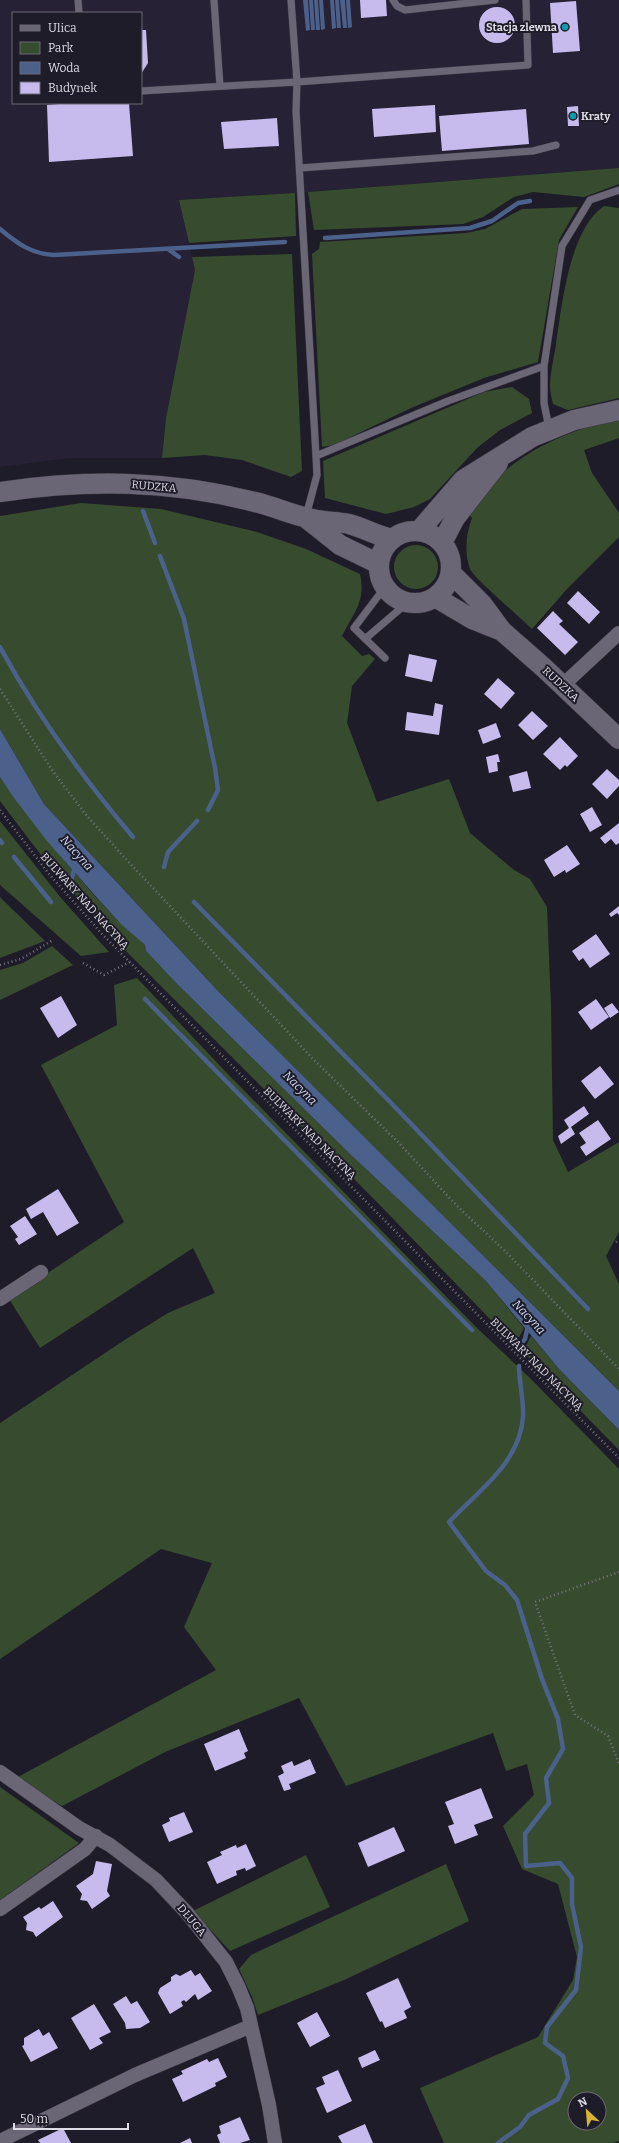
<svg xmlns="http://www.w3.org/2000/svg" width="619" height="2143" font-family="Bitter,serif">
<rect width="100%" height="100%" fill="#1f1c29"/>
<path fill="#262134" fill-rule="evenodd" d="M0,0H619V168L295,193L179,200L195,270L166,418L162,458H69L0,467ZM13,13H141V103H13Z"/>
<path fill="#374c2e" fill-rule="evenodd" d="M619,168V184L584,197L533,192L514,197L483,217L463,224L314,230L308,192Z
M295,193L296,236L189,243L179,200Z
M604,206L619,208V398L568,410L553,404C552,399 550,392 550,386C550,373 554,358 556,344C562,305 569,230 604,206Z
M578,207L559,240L538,362L484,378L411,408L334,445L322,447L312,254L319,249L320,242L466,233L485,229L522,209Z
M292,254L302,471L291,477L242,460L205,455L162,458L166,418L195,270L192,257Z
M512,387L529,399L532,413L500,430L477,448L430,499L414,507L386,514L325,498L323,461L484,392Z
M619,417V438L584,450L592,473L619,513V537L567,589L532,629C523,620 472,576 470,569C464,552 466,534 472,518L467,512C481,497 495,478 511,466C543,441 581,428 619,417Z
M81,503L161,509L257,532L306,549L360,574C366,601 354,612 342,636L362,656L369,654L375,659L352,686L347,723L377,802L449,779L470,833L514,870L530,879L547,907L551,1007L553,1140L568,1172L619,1142V1232L606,1256L619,1284V1391L218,991L44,804L0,729V516Z
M394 567a22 22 0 1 1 44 0a22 22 0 1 1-44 0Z
M0,777C16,801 34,822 52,845C80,880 110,915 145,945L146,951L175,982L353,1157L485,1280L524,1328L515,1345L374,1199L128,953L83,904L44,859L0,801Z
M0,821L61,898L109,952L81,956L0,885Z
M0,897L4,901L45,941L0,958Z
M52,946L73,965L0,1000V970L23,963Z
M137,978L224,1070L478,1329L529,1377L619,1469V2141L613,2143H444L420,2088L538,2037L573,1980L577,1957L558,1884L522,1869L503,1826L534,1795L527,1764L506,1771L493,1733L346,1786L299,1698L165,1752L62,1806L16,1778L216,1670L184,1627L212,1563L161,1549L0,1659V1423L126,1339L168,1313L215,1293L193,1248L40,1348L9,1299L124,1222L41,1065L117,1025L114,985ZM575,2099H599V2123H575Z
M531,1336L559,1369L619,1430V1450L523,1352Z
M0,1787L79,1843L0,1900Z
M306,1855L330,1907L230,1951L193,1911Z
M446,1864L469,1921L344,1980L258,2015L252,1997L239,1969L251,1955Z"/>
<path fill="#4b618b" d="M303,0H308L310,30L306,31Z
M309,0H313L315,30H311Z
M314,0H318L320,30H316Z
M319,0H323L325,29L321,30Z
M330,0H334L336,28L332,29Z
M335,0H339L341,28H337Z
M340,0H345L347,28H343Z
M346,0H350L352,27L348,28Z
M0,729L44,804L218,991L619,1391V1430L559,1369L485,1280L353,1157L175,982L146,951L145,945L122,925L99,900L47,841L14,798L0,777Z"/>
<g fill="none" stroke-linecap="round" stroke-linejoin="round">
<path stroke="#4b618b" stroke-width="4.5" d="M0,229C17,243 31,254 54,255L285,242
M325,238L470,228L492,221L518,203L530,201
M168,249L179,257
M143,511L155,543
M160,556L184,619L215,768L218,790L208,810
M0,647C37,715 83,778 133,837
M0,840L2,843
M14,857L51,902
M164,867L168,852L197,821
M70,884L75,867
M194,902L394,1106L588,1309
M145,999L472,1330
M519,1347L525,1339L528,1325
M498,2143L520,2127L529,2115L558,2099L568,2078L563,2056L545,2043L547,2027L576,1990L581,1947L572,1904V1878L560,1863L526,1866L525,1834L549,1803L546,1778L563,1749L558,1719L542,1679L517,1600L505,1585L486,1571L449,1522C477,1492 520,1463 523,1417C524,1400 519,1383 519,1366"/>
</g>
<path fill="#c7baed" d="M360,0H386L387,16L361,18Z
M576,1L580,51L553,53L550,3Z
M479 25a18 18 0 1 1 36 0a18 18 0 1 1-36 0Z
M141,30H146L148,63L141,74Z
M69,103H129L133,156L49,162L47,105Z
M435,105L436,132L374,137L372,109Z
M578,106L579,126H568L567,107Z
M526,109L529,144L442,151L439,116Z
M277,118L279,146L224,149L221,122Z
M578,591L600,612L589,624L567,603Z
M553,611L563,621L559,624L578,642L565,655L537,628Z
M409,654L437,660L432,682L405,676Z
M498,678L515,693L501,709L484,694Z
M435,703L443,705L439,735L405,730L407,712L433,716Z
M532,711L548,726L533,740L518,725Z
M496,723L501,737L483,744L478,730Z
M560,737L578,756L567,767L565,765L560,770L543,754Z
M498,754L500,762H497L498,771L489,773L486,757Z
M607,769L619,780V786L607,799L592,784Z
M527,771L531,788L513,792L509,776Z
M592,807L602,825L590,832L580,814Z
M619,823V843L616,845L611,839L605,844L600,838Z
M567,845L580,864L566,873L565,870L554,877L544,860Z
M619,906V915L617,913L611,917L609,914Z
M596,934L610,954L590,968L583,958L579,961L572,951Z
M61,996L77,1025L58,1038L40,1008Z
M596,999L609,1017L591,1030L578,1012Z
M612,1003L619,1012L610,1018L604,1008Z
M600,1066L614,1084L595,1099L581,1081Z
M584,1106L589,1114L571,1127L575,1134L561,1144L558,1136L569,1128L564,1120Z
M598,1120L611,1139L586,1156L580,1147L586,1143L579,1133Z
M58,1189L79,1223L57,1236L43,1212L31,1219L26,1209Z
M25,1216L37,1234L19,1245L15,1239L18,1237L10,1226Z
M239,1729L248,1751L244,1753L246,1758L215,1771L204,1744Z
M310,1759L316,1773L289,1784L291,1789L284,1791L278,1776L284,1773L281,1766L292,1761L294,1766Z
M481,1788L493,1818L474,1825L478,1835L455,1844L448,1826L454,1824L445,1802Z
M184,1812L193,1832L169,1842L162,1825L170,1821L169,1818Z
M394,1827L405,1851L368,1867L358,1843Z
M246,1844L256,1866L246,1871L245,1868L236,1871L237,1875L217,1884L207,1862L222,1855L220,1852L236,1845L237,1848Z
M96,1861L112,1864L107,1891L110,1896L92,1909L87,1901L80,1900L82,1894L76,1886L93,1874Z
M53,1901L63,1917L36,1937L33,1932L26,1930L27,1923L23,1917L39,1907L41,1909Z
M191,1970L195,1976L200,1973L212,1991L198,2000L195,1994L186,2002L184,2000L181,2002L183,2006L170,2014L158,1993L160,1988L171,1981V1977L176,1974L180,1976Z
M398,1978L411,2007L404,2011L407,2018L385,2028L382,2021L380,2022L366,1993Z
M126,1996L131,2004L137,2001L150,2022L140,2028L126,2029L125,2023L113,2004Z
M94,2004L111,2032L99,2038L103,2043L90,2050L71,2018Z
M317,2012L330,2036L310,2047L297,2023Z
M39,2029L43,2036L49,2032L58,2048L31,2062L22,2046L24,2045V2038Z
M375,2050L380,2060L362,2068L358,2058Z
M218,2058L227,2077L215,2083L216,2086L183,2102L172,2079L183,2074L181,2071L207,2059L209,2062Z
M338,2070L352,2101L327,2113L316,2088L325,2084L322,2077Z
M240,2117L250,2140L240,2143H220L217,2135L221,2133L219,2126Z
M365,2124L373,2143H342L338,2136Z
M63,2128L71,2143H40L38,2140Z
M190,2138L192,2143H180Z"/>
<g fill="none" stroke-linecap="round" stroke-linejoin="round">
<defs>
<path id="service" d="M78,0L79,13
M214,0L220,86
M291,0L297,82L296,111L316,456L317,475L306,516
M393,0L397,6L405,10L495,0
M141,91L297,82L528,65L526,0
M300,168L533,151L556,145
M544,366L562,246L590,200L619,190
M316,456L448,401L544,366V403L549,428
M365,639L407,603
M385,658L354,628L385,587"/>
<path id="minor" d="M563,685L619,633
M0,1299L41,1272
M0,1772L79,1828L110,1845L156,1880L188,1914L226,1962L238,1986L247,2008L269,2105L275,2143
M0,1909L85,1849L96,1836
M0,2141L135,2075L251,2026"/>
<path id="secondary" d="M0,492C89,479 168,480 255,502C272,506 288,513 304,517C319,522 335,521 349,524C364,528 377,536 392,539
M306,518L340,545L379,564
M379 567a36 36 0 1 1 72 0a36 36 0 1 1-72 0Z
M419,531L463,480L532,437L574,420L619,410
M442,543L455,518L498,463
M451,573L482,604L502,631L543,667L619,739
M435,597L472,619L502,631"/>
</defs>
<use href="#service" stroke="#3c3944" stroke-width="8"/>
<use href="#minor" stroke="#3c3944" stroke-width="15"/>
<use href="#secondary" stroke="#3c3944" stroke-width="21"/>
<path stroke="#75737e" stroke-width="2.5" stroke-dasharray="1 3" stroke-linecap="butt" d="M0,689L52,770L87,816L125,858L313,1059L398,1142L456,1205L505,1251L619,1369
M0,810L49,874L102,934L619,1458
M83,963L104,975L130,962
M0,965L21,959L53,940
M616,1242L619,1240
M619,1572L535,1602L575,1715L608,1736L619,1764"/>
<use href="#service" stroke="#6a6676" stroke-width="7"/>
<use href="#minor" stroke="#6a6676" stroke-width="14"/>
<use href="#secondary" stroke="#6a6676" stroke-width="20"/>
</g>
<g fill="#0f9aa8" stroke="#1f1c29" stroke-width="1.5">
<circle cx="565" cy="27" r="4"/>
<circle cx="573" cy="116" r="4"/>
</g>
<g text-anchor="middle" stroke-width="4" stroke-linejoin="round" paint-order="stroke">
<g font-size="11" font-weight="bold" fill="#dddbe4" stroke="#1f1c29" text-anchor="end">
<text x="557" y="31">Stacja zlewna</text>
<text x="581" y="120" text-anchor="start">Kraty</text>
</g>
<g font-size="11" fill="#dddbe4" stroke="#1f1c29">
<text transform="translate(154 486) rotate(5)" y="4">RUDZKA</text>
<text transform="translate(561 684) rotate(43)" y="4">RUDZKA</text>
<text transform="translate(85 901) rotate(48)" y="4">BULWARY NAD NACYNĄ</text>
<text transform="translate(310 1133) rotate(45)" y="4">BULWARY NAD NACYNĄ</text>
<text transform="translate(537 1364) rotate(45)" y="4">BULWARY NAD NACYNĄ</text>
<text transform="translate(192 1920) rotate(50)" y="4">DŁUGA</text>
</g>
<g font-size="12" font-style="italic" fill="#cad9f4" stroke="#1f1c29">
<text transform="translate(77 853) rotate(48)" y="4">Nacyna</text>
<text transform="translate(300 1088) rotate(45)" y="4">Nacyna</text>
<text transform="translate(529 1317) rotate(47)" y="4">Nacyna</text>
</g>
</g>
<rect x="12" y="12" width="130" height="92" fill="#1f1c29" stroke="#6b6874"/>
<rect x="20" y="25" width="20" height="6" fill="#6a6676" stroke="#6b6874"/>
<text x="48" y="32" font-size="12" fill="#dddbe4">Ulica</text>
<rect x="20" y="42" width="20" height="12" fill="#374c2e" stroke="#6b6874"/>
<text x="48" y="52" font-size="12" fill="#dddbe4">Park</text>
<rect x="20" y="62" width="20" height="12" fill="#4b618b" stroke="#6b6874"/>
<text x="48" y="72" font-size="12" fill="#dddbe4">Woda</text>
<rect x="20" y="82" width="20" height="12" fill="#c7baed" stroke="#6b6874"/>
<text x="48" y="92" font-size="12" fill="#dddbe4">Budynek</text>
<g transform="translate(587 2111) rotate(334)"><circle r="19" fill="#1f1c29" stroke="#6b6874"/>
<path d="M0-3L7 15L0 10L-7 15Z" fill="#d9b334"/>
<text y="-6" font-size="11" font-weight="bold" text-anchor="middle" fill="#dddbe4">N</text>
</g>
<path d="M14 2123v6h114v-6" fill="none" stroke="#dddbe4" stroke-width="2"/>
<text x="20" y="2123" font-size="12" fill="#dddbe4" stroke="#1f1c29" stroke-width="3" paint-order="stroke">50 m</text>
</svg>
